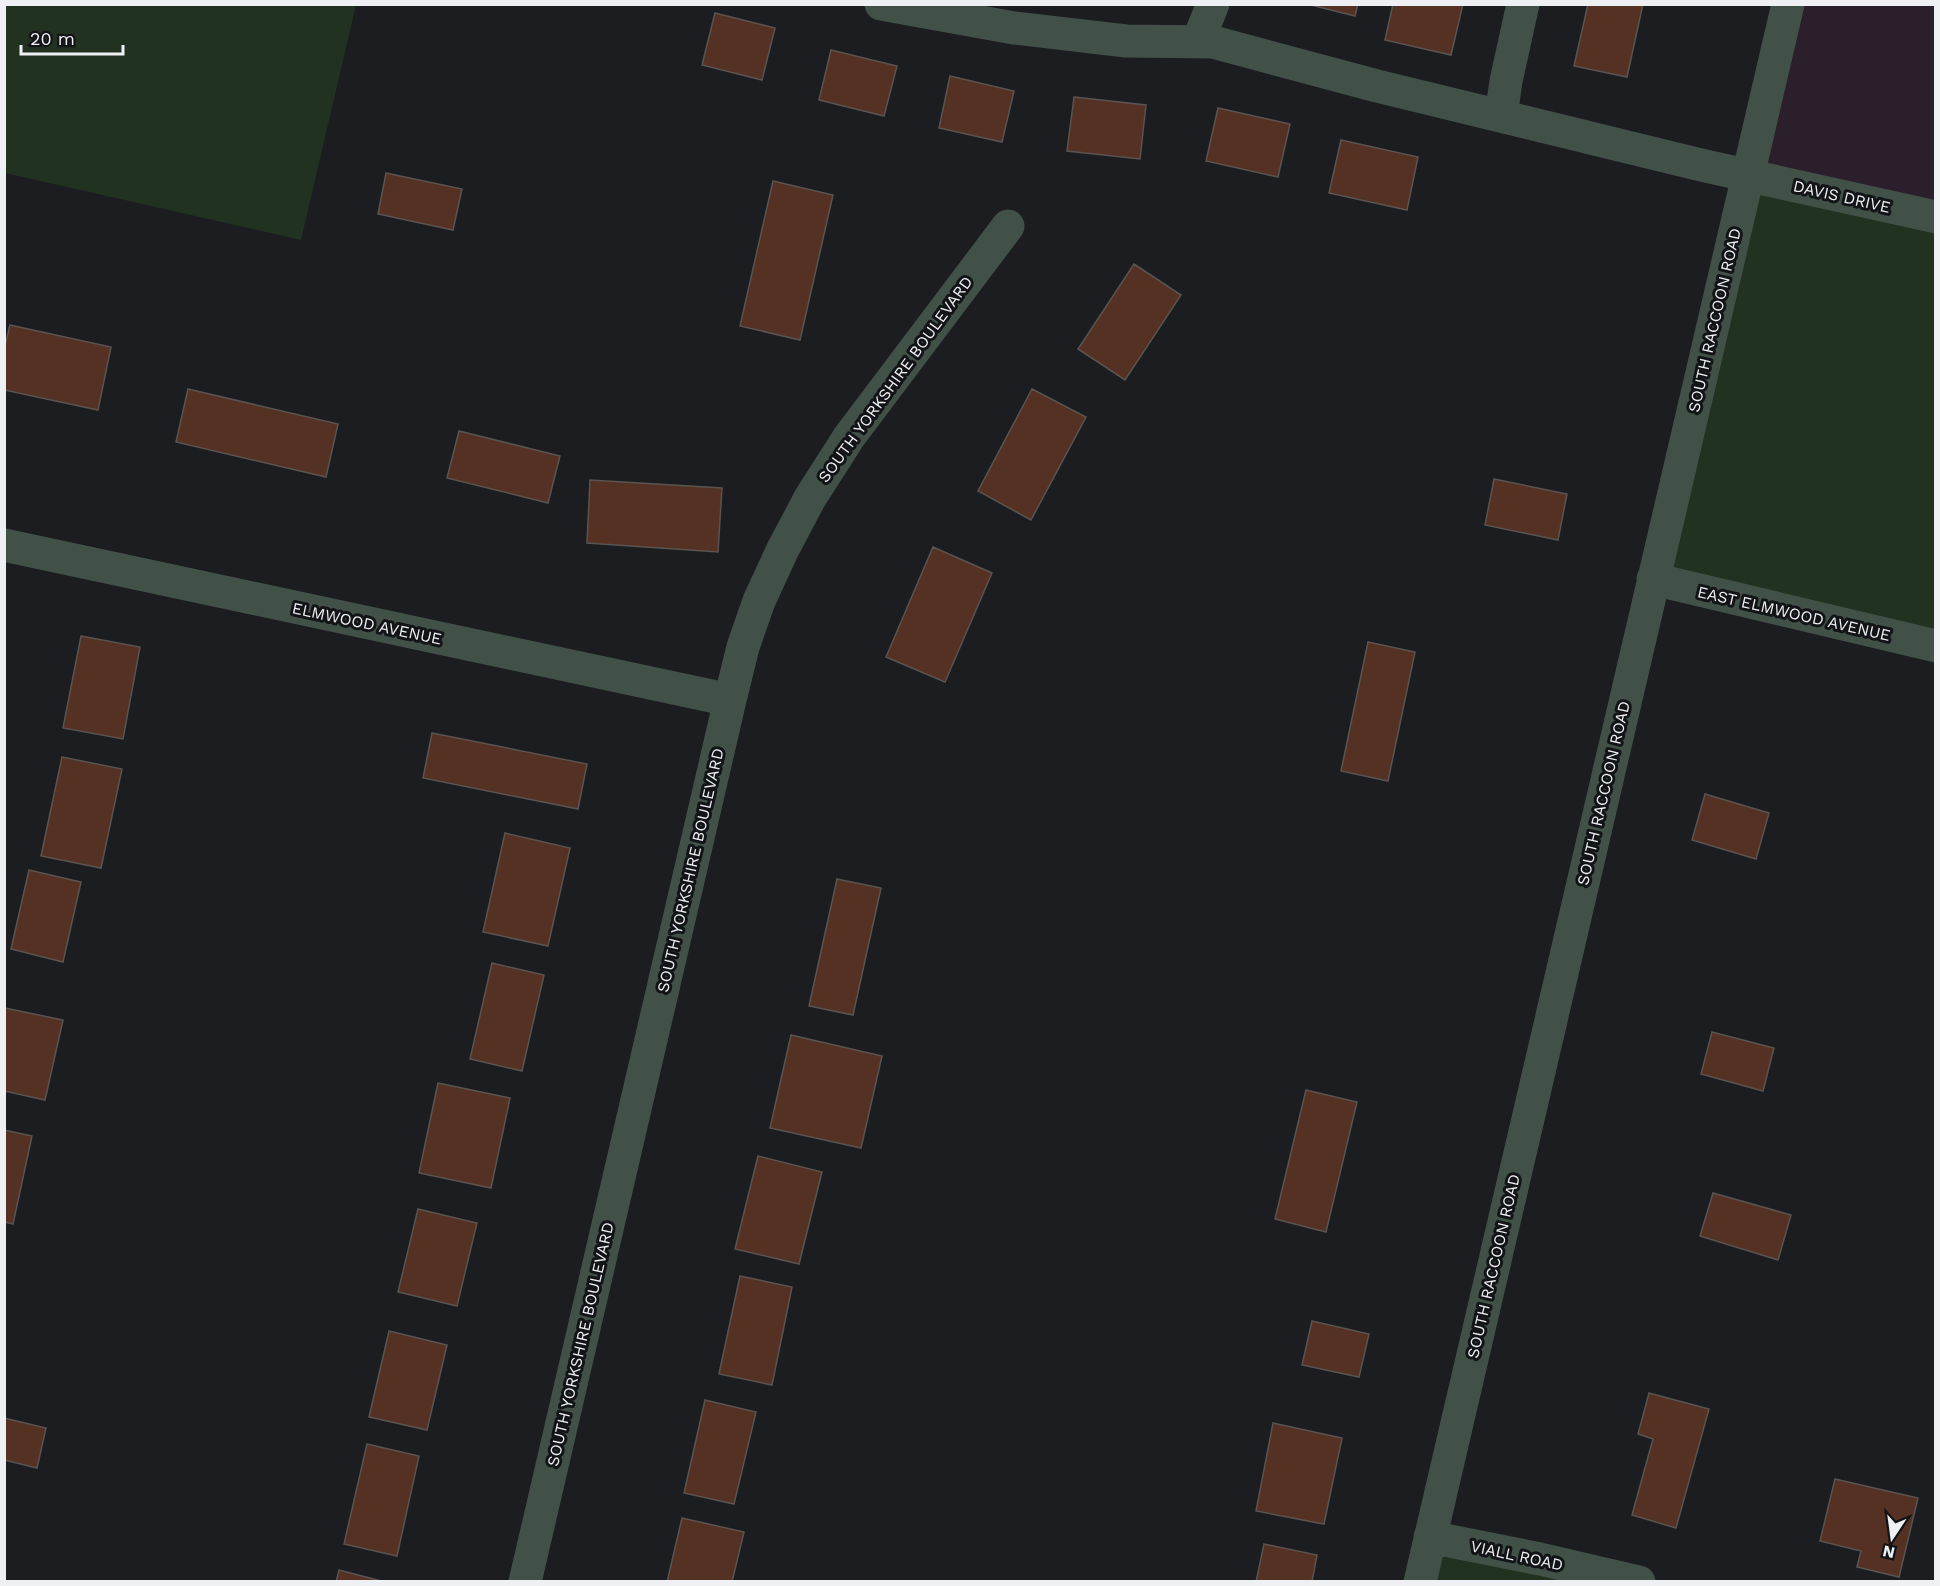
<svg xmlns="http://www.w3.org/2000/svg" width="1940" height="1586" font-family="'Work Sans',sans-serif">
<rect width="100%" height="100%" fill="#1b1d21"/>
<path fill="#2b1f2c" d="M1788,5H1935V217L1748,174Z"/>
<path fill="#223220" d="M5,4L356,5L301,240L5,173Z
M1748,174L1935,217V646L1653,579Z
M1430,1537L1639,1582H1420Z"/>
<path fill="#553123" stroke="#5a5451" stroke-width="1.5" d="M1307,4H1358L1355,16Z
M1393,4H1463L1451,55L1385,40Z
M1588,4H1643L1627,77L1574,66Z
M715,13L775,28L762,80L702,65Z
M831,50L897,66L884,116L819,100Z
M950,76L1014,91L1002,142L939,128Z
M1074,97L1146,105L1140,159L1067,151Z
M1218,108L1290,124L1278,177L1206,161Z
M1341,140L1418,157L1407,210L1329,193Z
M386,173L462,189L453,230L378,214Z
M773,181L833,195L800,340L740,326Z
M1134,264L1181,295L1125,380L1078,349Z
M10,325L111,347L98,410L4,390V349Z
M188,389L338,424L326,477L176,442Z
M1032,389L1086,417L1031,520L978,491Z
M459,431L560,456L548,503L447,478Z
M1494,479L1567,494L1558,540L1485,525Z
M590,480L722,488L718,552L587,543Z
M933,547L992,573L945,682L886,657Z
M81,636L140,647L123,739L63,728Z
M1368,642L1415,652L1388,781L1341,771Z
M432,733L587,764L578,809L423,778Z
M62,757L122,769L101,868L41,856Z
M1705,794L1769,813L1756,859L1692,840Z
M505,833L570,848L548,946L483,932Z
M29,870L81,882L63,962L11,949Z
M837,879L881,888L853,1015L809,1006Z
M492,963L544,975L522,1071L470,1059Z
M5,1008L63,1020L45,1100L4,1091Z
M1712,1032L1774,1048L1763,1091L1701,1074Z
M791,1035L882,1056L861,1148L770,1128Z
M438,1083L510,1098L491,1188L419,1173Z
M1306,1090L1357,1102L1326,1232L1275,1219Z
M4,1130L32,1136L13,1224L4,1222Z
M758,1156L822,1172L799,1264L735,1249Z
M1713,1193L1791,1215L1778,1260L1700,1236Z
M418,1209L477,1223L457,1306L398,1292Z
M740,1276L792,1287L772,1385L719,1374Z
M1312,1321L1369,1334L1359,1377L1302,1365Z
M389,1331L447,1345L427,1430L369,1417Z
M1649,1393L1709,1409L1676,1528L1632,1515L1653,1439L1638,1434Z
M705,1400L756,1412L734,1504L684,1493Z
M4,1418L46,1428L37,1468L4,1460Z
M1273,1423L1342,1438L1324,1524L1256,1511Z
M367,1444L419,1456L397,1556L344,1544Z
M1835,1479L1918,1498L1899,1577L1857,1567L1861,1551L1820,1541Z
M682,1518L744,1532L732,1582H667Z
M1264,1544L1317,1555L1312,1582H1256Z
M339,1570L385,1582H336Z"/>
<g fill="none" stroke-linecap="round" stroke-linejoin="round">
<path stroke="#415147" stroke-width="33" d="M881,4L1014,28L1126,41L1213,42L1377,86L1701,165L1936,217
M1198,41L1213,4
M1501,116L1506,81L1523,4
M4,545L730,700
M1653,579L1936,646
M1430,1537L1540,1559L1639,1582
M525,1582L730,700L743,647L759,601L782,551L810,498L849,437L1008,226
M1420,1582L1788,4"/>
</g>
<g text-anchor="middle" stroke-width="6" stroke-linejoin="round" paint-order="stroke">
<g font-size="16" fill="#eef0f3" stroke="#121418">
<text transform="translate(1842 196) rotate(13)" y="6">DAVIS DRIVE</text>
<text transform="translate(1714 320) rotate(-77)" y="6">SOUTH RACCOON ROAD</text>
<text transform="translate(895 379) rotate(-54)" y="6">SOUTH YORKSHIRE BOULEVARD</text>
<text transform="translate(1794 613) rotate(13)" y="6">EAST ELMWOOD AVENUE</text>
<text transform="translate(367 623) rotate(12)" y="6">ELMWOOD AVENUE</text>
<text transform="translate(1603 793) rotate(-77)" y="6">SOUTH RACCOON ROAD</text>
<text transform="translate(690 870) rotate(-77)" y="6">SOUTH YORKSHIRE BOULEVARD</text>
<text transform="translate(1493 1266) rotate(-77)" y="6">SOUTH RACCOON ROAD</text>
<text transform="translate(580 1344) rotate(-77)" y="6">SOUTH YORKSHIRE BOULEVARD</text>
<text transform="translate(1517 1555) rotate(12)" y="6">VIALL ROAD</text>
</g>
</g>
<rect width="1940" height="1586" fill="none" stroke="#eef0f3" stroke-width="12"/>
<g transform="translate(1892 1538) rotate(193)" stroke="#121418" stroke-width="4.5" paint-order="stroke">
<path d="M0-4.5L10 22L0 15L-10 22Z" fill="#eef0f3"/>
<text y="-9" font-size="16" font-weight="bold" text-anchor="middle" fill="#eef0f3">N</text>
</g>
<path d="M21 45v9h102v-9" fill="none" stroke="#eef0f3" stroke-width="3"/>
<text x="30" y="45" font-size="18" fill="#eef0f3" stroke="#121418" stroke-width="4.5" paint-order="stroke">20 m</text>
</svg>
